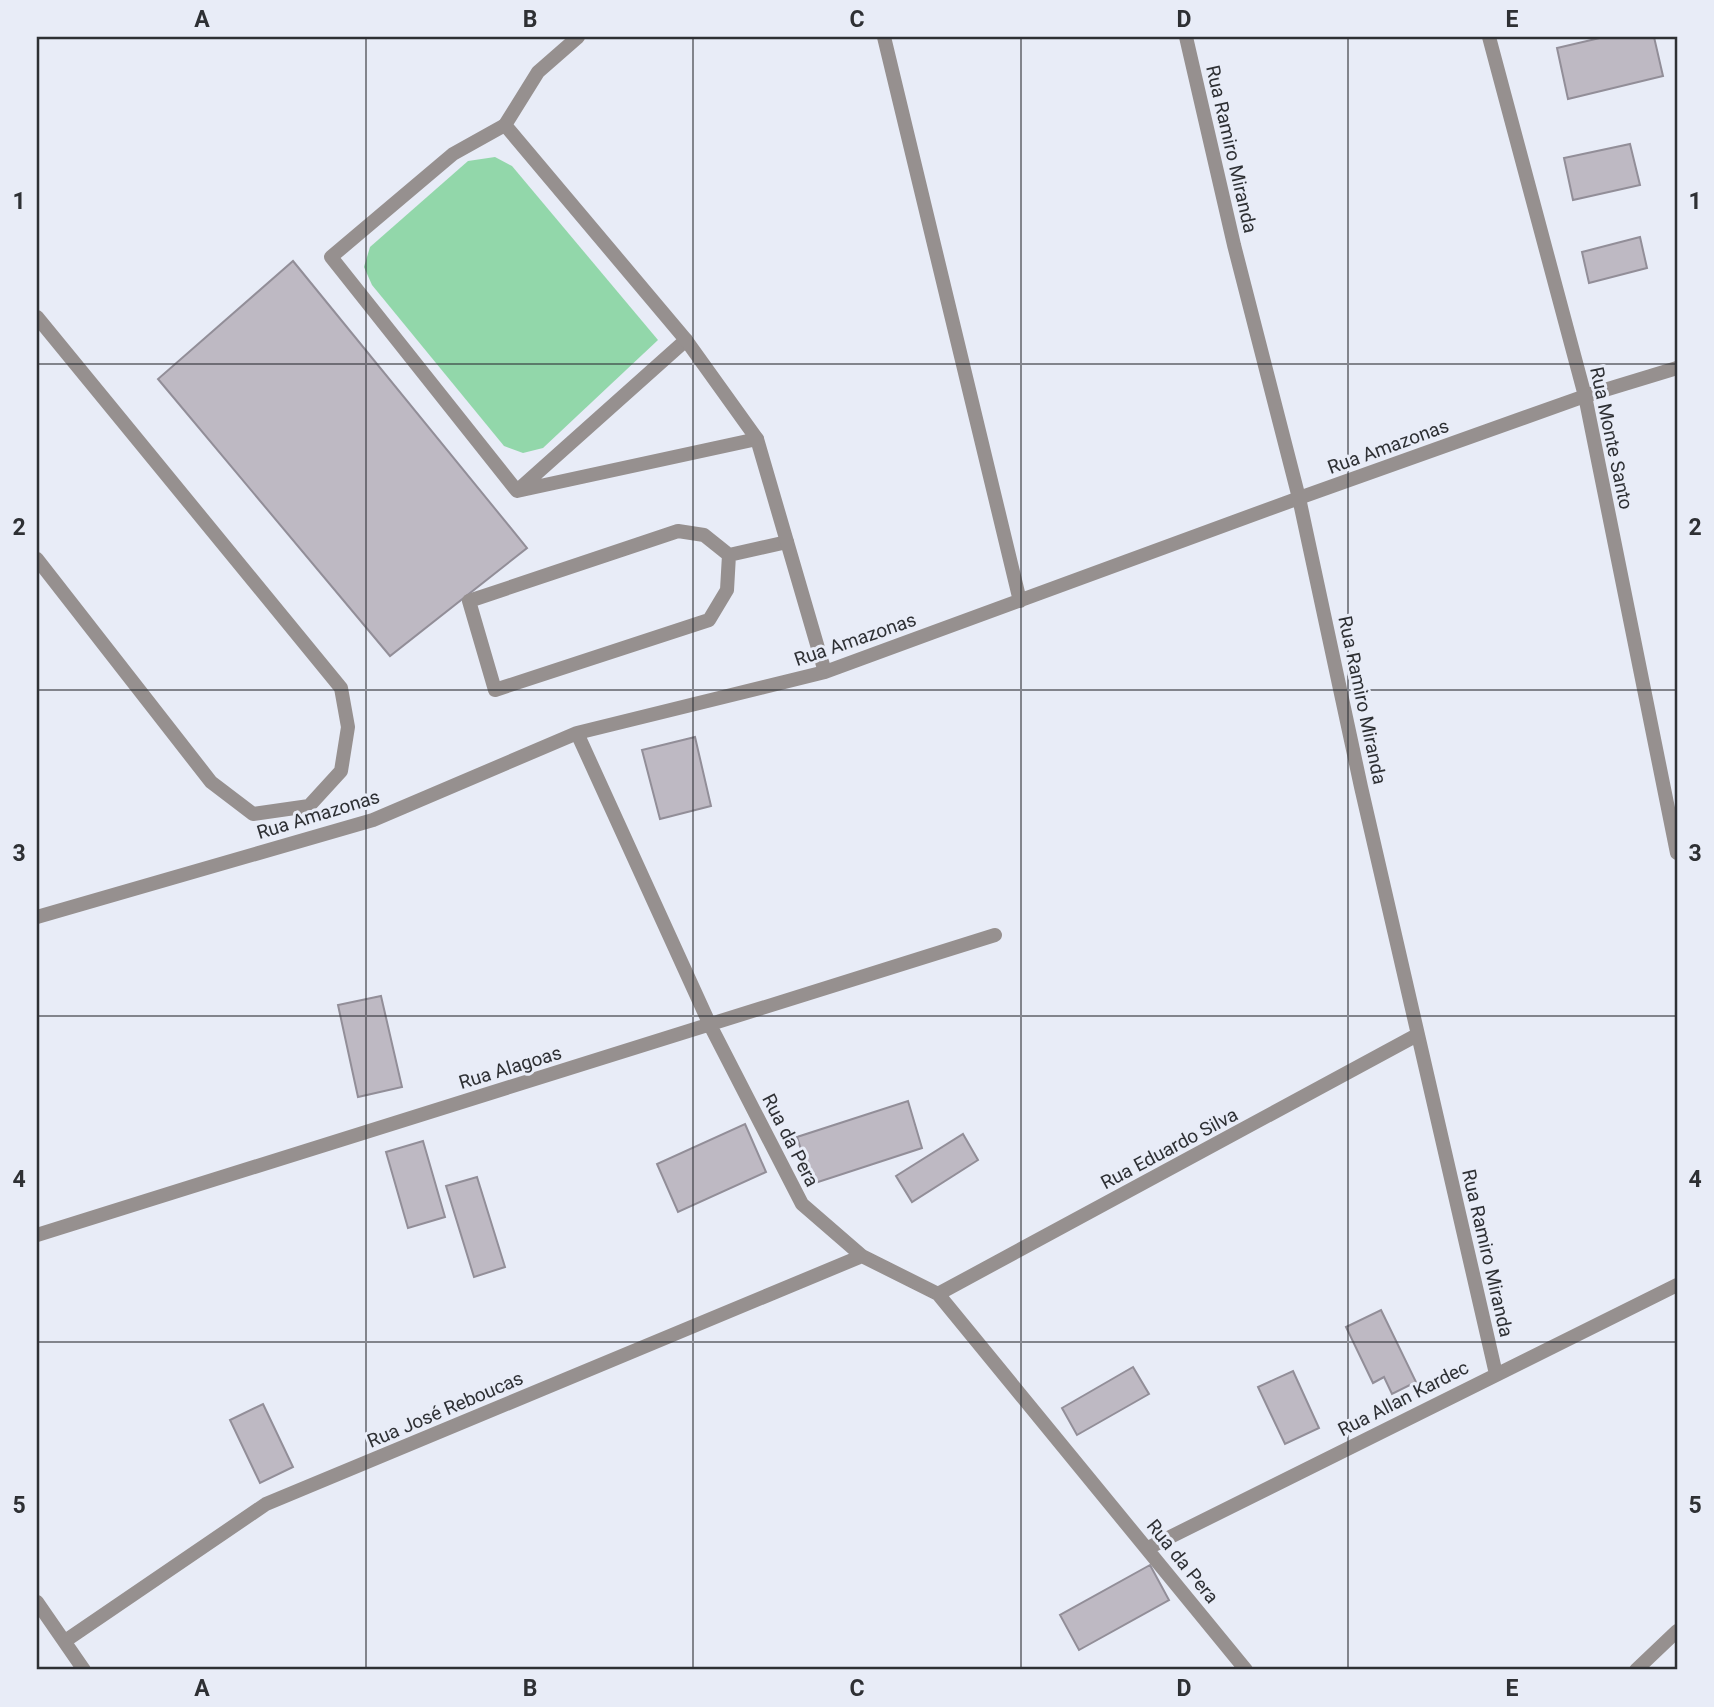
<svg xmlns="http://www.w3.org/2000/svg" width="1714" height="1707" font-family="Roboto,sans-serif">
<rect width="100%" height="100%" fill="#e8ecf7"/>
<path fill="#92d7aa" d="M495,157L512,166L658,340L543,448L523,453L504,446L372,285L364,267L370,247L468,161Z"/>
<path fill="#beb9c3" stroke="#928e98" stroke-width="2" d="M1604,37H1654L1663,76L1568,99L1557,48Z
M1630,144L1640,185L1573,200L1564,158Z
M1640,237L1647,268L1589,283L1582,252Z
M293,261L527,548L390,656L158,379Z
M695,737L711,806L660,819L642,750Z
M381,996L402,1087L358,1097L338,1005Z
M908,1101L922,1148L812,1184L797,1137Z
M745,1124L766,1172L678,1212L657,1164Z
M963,1134L978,1160L912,1202L896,1176Z
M423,1141L445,1217L408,1228L386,1152Z
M477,1177L505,1267L474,1277L446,1186Z
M1381,1310L1416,1382L1392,1394L1384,1377L1373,1383L1346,1327Z
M1133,1367L1149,1394L1077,1435L1062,1408Z
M1293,1371L1319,1428L1285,1444L1258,1387Z
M263,1404L293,1467L260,1483L230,1420Z
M1150,1565L1169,1600L1079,1650L1060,1615Z"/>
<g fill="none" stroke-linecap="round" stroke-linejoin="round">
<path stroke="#96908f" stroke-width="14" d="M505,125L453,154L331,257L517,491L757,439
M37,317L341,688L348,727L341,771L309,806L253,814L211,782L37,559
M518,490L686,340
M678,531L704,535L729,555L727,590L709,620L495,690L469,601Z
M729,555L787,542"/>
<path stroke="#96908f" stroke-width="14" d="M578,37L538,72L505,125L686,340L757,439L825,672
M884,37L1020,601
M1186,37L1234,245L1299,498L1361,787L1496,1374
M1489,37L1585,396L1677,853
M577,733L710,1025L802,1204L862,1256L938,1294L1246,1670
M37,917L373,820L577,733L825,672L1299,498L1585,396L1677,368
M37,1235L995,935
M938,1294L1417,1035
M1148,1548L1677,1285
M37,1602L84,1670
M65,1641L266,1504L862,1256
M1636,1670L1677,1631"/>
</g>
<path fill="none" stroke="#2e3034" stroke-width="2" stroke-opacity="0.55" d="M366,37V1670M693,37V1670M1021,37V1670M1348,37V1670M37,364H1677M37,690H1677M37,1016H1677M37,1342H1677"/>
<g text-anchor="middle" stroke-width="6" stroke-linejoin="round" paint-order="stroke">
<g font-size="19" fill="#2e3034" stroke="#e8ecf7">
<text transform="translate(1232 149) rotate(77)" y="7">Rua Ramiro Miranda</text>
<text transform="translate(1612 438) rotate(78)" y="7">Rua Monte Santo</text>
<text transform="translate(1388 446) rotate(-20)" y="7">Rua Amazonas</text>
<text transform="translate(855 639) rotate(-19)" y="7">Rua Amazonas</text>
<text transform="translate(1363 700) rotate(78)" y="7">Rua Ramiro Miranda</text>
<text transform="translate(318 814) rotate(-17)" y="7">Rua Amazonas</text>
<text transform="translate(510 1067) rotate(-17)" y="7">Rua Alagoas</text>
<text transform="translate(791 1140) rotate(63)" y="7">Rua da Pera</text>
<text transform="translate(1169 1148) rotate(-28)" y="7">Rua Eduardo Silva</text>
<text transform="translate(1488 1253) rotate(77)" y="7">Rua Ramiro Miranda</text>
<text transform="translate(1403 1398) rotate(-27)" y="7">Rua Allan Kardec</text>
<text transform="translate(445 1409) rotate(-23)" y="7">Rua José Reboucas</text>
<text transform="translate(1183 1561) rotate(51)" y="7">Rua da Pera</text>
</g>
</g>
<rect width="1714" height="1707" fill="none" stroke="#e8ecf7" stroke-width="77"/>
<rect x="38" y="38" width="1638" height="1630" fill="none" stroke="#2e3034" stroke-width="2.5"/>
<g font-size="23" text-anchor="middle" font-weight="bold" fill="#2e3034">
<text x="202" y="27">A</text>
<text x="530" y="27">B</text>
<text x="857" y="27">C</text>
<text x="1184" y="27">D</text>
<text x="1512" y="27">E</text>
<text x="19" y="209">1</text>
<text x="1695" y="209">1</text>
<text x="19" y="535">2</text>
<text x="1695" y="535">2</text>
<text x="19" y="861">3</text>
<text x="1695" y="861">3</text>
<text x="19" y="1187">4</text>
<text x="1695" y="1187">4</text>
<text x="19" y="1513">5</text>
<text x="1695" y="1513">5</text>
<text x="202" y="1696">A</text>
<text x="530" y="1696">B</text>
<text x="857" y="1696">C</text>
<text x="1184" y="1696">D</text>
<text x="1512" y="1696">E</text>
</g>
</svg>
